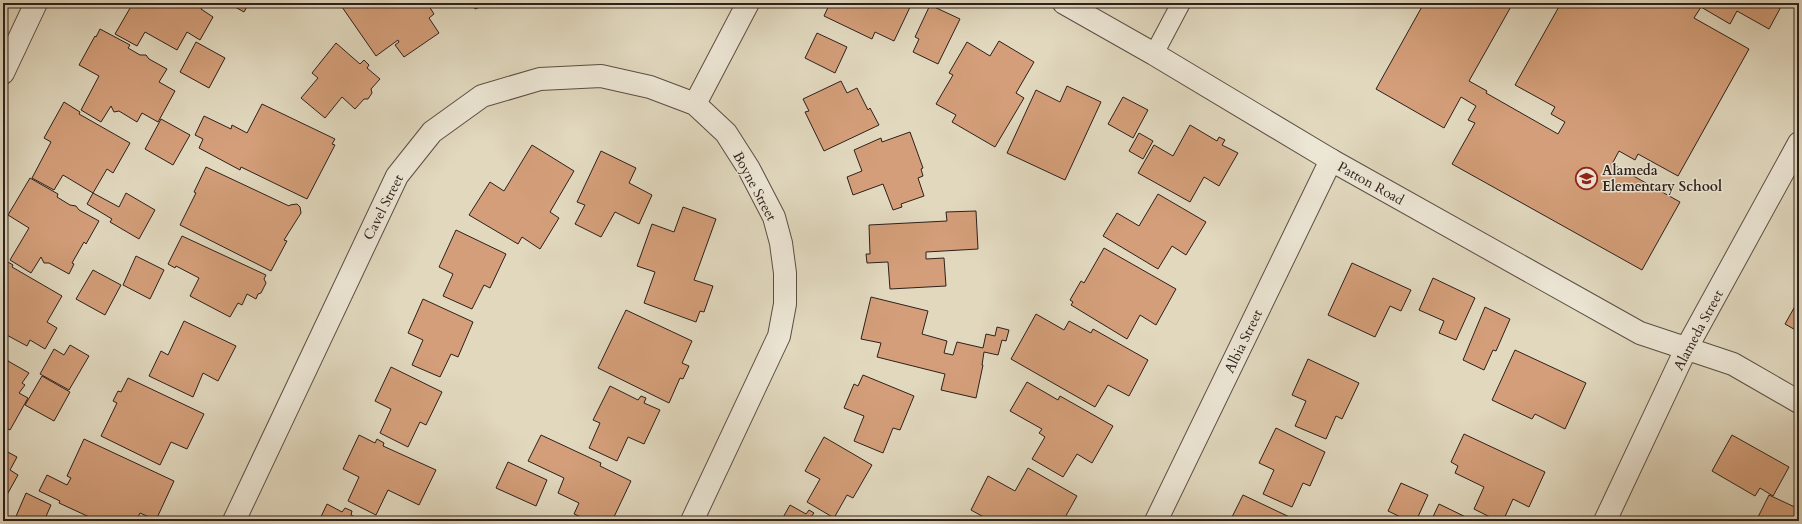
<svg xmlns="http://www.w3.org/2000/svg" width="1802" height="524" font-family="Cardo,serif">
<rect width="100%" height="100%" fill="#e1d8be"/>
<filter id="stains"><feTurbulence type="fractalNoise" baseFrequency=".005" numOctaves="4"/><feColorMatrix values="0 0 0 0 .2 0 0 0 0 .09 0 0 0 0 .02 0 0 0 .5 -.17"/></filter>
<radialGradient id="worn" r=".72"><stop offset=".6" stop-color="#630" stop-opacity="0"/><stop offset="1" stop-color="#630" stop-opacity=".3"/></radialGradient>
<path fill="#d39e79" stroke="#2e201b" d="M133,3H205L201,9L213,17L200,40L187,32L177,50L145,32L137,46L115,34Z
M228,3H249L244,12Z
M349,3H419L420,5L427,3L434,14L429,18L439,33L404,57L395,45L399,42L398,40L376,56L342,7Z
M473,3H491L475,9Z
M830,3H912L894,41L875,32L872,39L824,16Z
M1424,3H1513L1469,81L1487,91L1486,93L1558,134L1565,122L1551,114L1555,107L1515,85L1561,3H1783L1769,29L1737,11L1730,24L1701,7L1694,18L1749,49L1678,176L1638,154L1635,160L1619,151L1612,164L1680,202L1642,270L1452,164L1475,123L1468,120L1476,106L1461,97L1444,128L1376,89Z
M930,5L960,19L938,64L913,52L919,39L915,37Z
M100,29L130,45L128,48L140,55H146L149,59L167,69L159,82L175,91L158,122L142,113L137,122L119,111L114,112L111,106L101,122L81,110L99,76L79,65L95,36L96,37Z
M817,33L847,47L835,73L805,58Z
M999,41L1034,62L1016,93L1024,98L995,147L952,122L956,115L936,104L953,75L949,73L967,42L990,56Z
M196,42L225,58L209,88L180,72Z
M336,43L360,64L364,60L369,65L367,68L380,79L371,89L372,93L368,99H364L355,109L342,97L325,118L301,98L318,78L312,73Z
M841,81L847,93L857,88L868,110L870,108L879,125L824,151L805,112L809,111L803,99Z
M1067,86L1101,102L1065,180L1007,153L1036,90L1060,102Z
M1123,97L1148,110L1133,138L1108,124Z
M64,102L80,112L79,114L130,143L113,173L107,169L93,193L63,175L54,190L32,178L51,142L44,138Z
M262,104L335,139L332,144L335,145L307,199L241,167L240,170L199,148L203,139L195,135L204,116L231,129L232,125L247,133Z
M161,119L190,135L173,165L145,149Z
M1190,125L1217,141L1219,137L1225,140L1222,145L1238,153L1219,186L1204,177L1190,202L1138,173L1154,145L1173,156Z
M910,132L923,168L921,169L923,176L918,178L924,196L901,204L902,207L893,210L883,184L853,195L847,177L862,171L854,150L881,138L882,142Z
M1139,133L1153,141L1143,159L1129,151Z
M532,145L574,171L550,212L559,218L540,249L522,237L518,244L469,215L490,182L504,191Z
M601,151L636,168L629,183L652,195L639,224L615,212L601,237L575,224L585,205L577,202Z
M206,167L289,206L290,205L297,204L300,207L301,213L284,240L287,241L271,271L180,225L196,193L194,192Z
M30,178L58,194L57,197L70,205L76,206L79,210L99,221L86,244L84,242L72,263L74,264L69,274L49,263H44L41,257L31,273L10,260L29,228L8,215Z
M93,193L119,207L126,193L155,210L139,239L110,222L112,219L87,204Z
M1158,194L1206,222L1186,255L1172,246L1158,269L1103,236L1117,213L1139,226Z
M683,207L716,219L694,280L713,286L704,312L700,311L696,322L644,303L655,272L637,266L652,224L674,232Z
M976,211L978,249L926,252V259L944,258L946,286L890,289L888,262L867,263L866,254H870L869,225L947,221L946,212Z
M456,230L506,254L490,288L484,285L472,309L443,296L453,274L439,267Z
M182,236L266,275L264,279L266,283L261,293L258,294L256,299L247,294L242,305L238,303L230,317L190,296L199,278L176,266L175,268L168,264Z
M1104,248L1176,289L1156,325L1140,315L1127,339L1071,305L1073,302L1070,300L1081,281L1084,283Z
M136,256L164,270L150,299L123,285Z
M3,259L13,265L12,267L62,296L47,322L57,328L45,349L30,340L27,346L3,333Z
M1352,263L1411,290L1401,311L1390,306L1375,337L1328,315Z
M93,270L121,285L105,315L76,299Z
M1433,278L1475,298L1456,340L1439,333L1444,321L1419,310Z
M871,297L928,311L922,334L947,341L944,353L953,355L957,342L983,348L986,334L995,336L997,327L1009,330L1006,341L1002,340L998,355L984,352L982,365H983L976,398L941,390L945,374L877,357L881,343L861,339Z
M423,299L473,322L458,357L451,354L440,377L412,365L423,340L408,333Z
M1799,299V332L1785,324Z
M1485,307L1510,319L1496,351L1493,350L1484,370L1463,360Z
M626,310L692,341L682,363L689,366L683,379L680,378L669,403L598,368Z
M1036,314L1064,330L1069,321L1091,333L1093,329L1148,360L1129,396L1108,385L1095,407L1011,359Z
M184,321L236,346L218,381L203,373L193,397L149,376L161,351L168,355Z
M70,345L89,356L69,390L40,374L54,349L64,355Z
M1515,350L1586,383L1565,429L1535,414L1532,419L1492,400Z
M3,356L6,357L8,361L29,373L22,383L25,385L19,393L28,398L10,430L3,426Z
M1308,359L1359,383L1342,419L1336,416L1326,439L1295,426L1306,401L1292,395Z
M391,367L442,392L426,425L420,422L408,447L380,433L391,409L375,401Z
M863,375L914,396L900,430L893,428L883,453L854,441L864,416L844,408L854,384L858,386Z
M42,376L70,392L54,421L25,405Z
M128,378L204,414L187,449L171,442L160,465L101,436L117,403L113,401L118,391L121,392Z
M1027,382L1058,400L1060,396L1113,426L1092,463L1077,454L1063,477L1032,459L1045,437L1039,433L1042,429L1010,411Z
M610,386L638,400L641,396L646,398L644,403L660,410L644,444L628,437L617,461L589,448L600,423L593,420Z
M1276,428L1325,452L1310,486L1303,483L1292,507L1263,494L1274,470L1259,463Z
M1464,434L1545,472L1529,507L1513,499L1503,521H1498L1474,509L1484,487L1455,473L1458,466L1451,462Z
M359,435L375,443L377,439L384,443L383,446L436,470L419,505L388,490L376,515L348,501L359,477L343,469Z
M541,435L601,463L600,466L631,481L613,519L609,517L607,521H590L574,514L579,503L558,493L564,478L528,461Z
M1732,435L1789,467L1773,496L1760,488L1755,496L1712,471Z
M824,437L872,465L853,498L847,495L834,518L807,502L820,479L805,471Z
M84,439L174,481L156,520L140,513L136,521H98L59,503L60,501L39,491L47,475L67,485L71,478L67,476Z
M4,450L17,457L10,470L18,475L3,502Z
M508,462L547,480L536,506L496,488Z
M1028,468L1077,496L1063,521H991L971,510L988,476L1015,491Z
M1401,483L1428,495L1416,521H1409L1388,511Z
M26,493L51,505L44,521H14Z
M1243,495L1298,521H1230Z
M1769,495L1799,509L1795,521H1756Z
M327,504L342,512L345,508L352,511L351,515L363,521H319Z
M1439,504L1474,521H1431Z
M790,505L806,514L809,510L814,513L811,517L818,521H781Z"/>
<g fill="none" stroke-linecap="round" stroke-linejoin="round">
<defs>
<path id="service" d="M1154,54L1181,3"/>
<path id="minor" d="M3,73L36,3
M234,521L397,176L432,132L482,96L540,79L601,76L650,87L695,104
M692,521L779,336L785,304V273L781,243L774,217L749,169L726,133L695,104L748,3
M1156,521L1331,160"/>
<path id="tertiary" d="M1064,3L1154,54L1331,160L1640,333L1733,364L1799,402
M1605,521L1686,349L1799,143"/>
</defs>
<use href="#service" stroke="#5b4e44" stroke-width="20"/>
<use href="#minor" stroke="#5b4e44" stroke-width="24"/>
<use href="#tertiary" stroke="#5b4e44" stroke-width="24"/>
<use href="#service" stroke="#ece6d5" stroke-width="18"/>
<use href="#minor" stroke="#ece6d5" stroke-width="22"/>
<use href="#tertiary" stroke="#ece6d5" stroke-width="22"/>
</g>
<defs>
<symbol id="school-ring" viewBox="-11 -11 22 22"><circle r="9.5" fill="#ece6d5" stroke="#8f2418" stroke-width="1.5"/><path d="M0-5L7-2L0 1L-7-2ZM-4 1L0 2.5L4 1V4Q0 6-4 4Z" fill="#8f2418"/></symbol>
</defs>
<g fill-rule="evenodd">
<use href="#school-ring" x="1574" y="166" width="25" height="25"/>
</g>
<g text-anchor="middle" stroke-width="3" stroke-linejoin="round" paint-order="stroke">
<g font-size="14" font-weight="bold" fill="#2e201b" stroke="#ece6d5" text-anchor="start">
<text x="1602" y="175">Alameda<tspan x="1602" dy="16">Elementary School</tspan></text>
</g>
<g font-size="14" fill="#2e201b" stroke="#ece6d5">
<text transform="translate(1371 183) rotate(29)" y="5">Patton Road</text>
<text transform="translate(755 186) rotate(62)" y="5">Boyne Street</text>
<text transform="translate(383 207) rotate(-63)" y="5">Cavel Street</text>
<text transform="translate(1698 330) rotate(-62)" y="5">Alameda Street</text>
<text transform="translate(1243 341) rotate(-64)" y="5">Albia Street</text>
</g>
</g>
<rect width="1802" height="524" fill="none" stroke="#e1d8be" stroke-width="16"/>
<rect x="4" y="4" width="1794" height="516" fill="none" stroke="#2e201b" stroke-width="2"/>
<rect x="8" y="8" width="1786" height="508" fill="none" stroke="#2e201b"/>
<rect width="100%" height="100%" filter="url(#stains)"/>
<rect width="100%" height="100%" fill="url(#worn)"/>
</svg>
